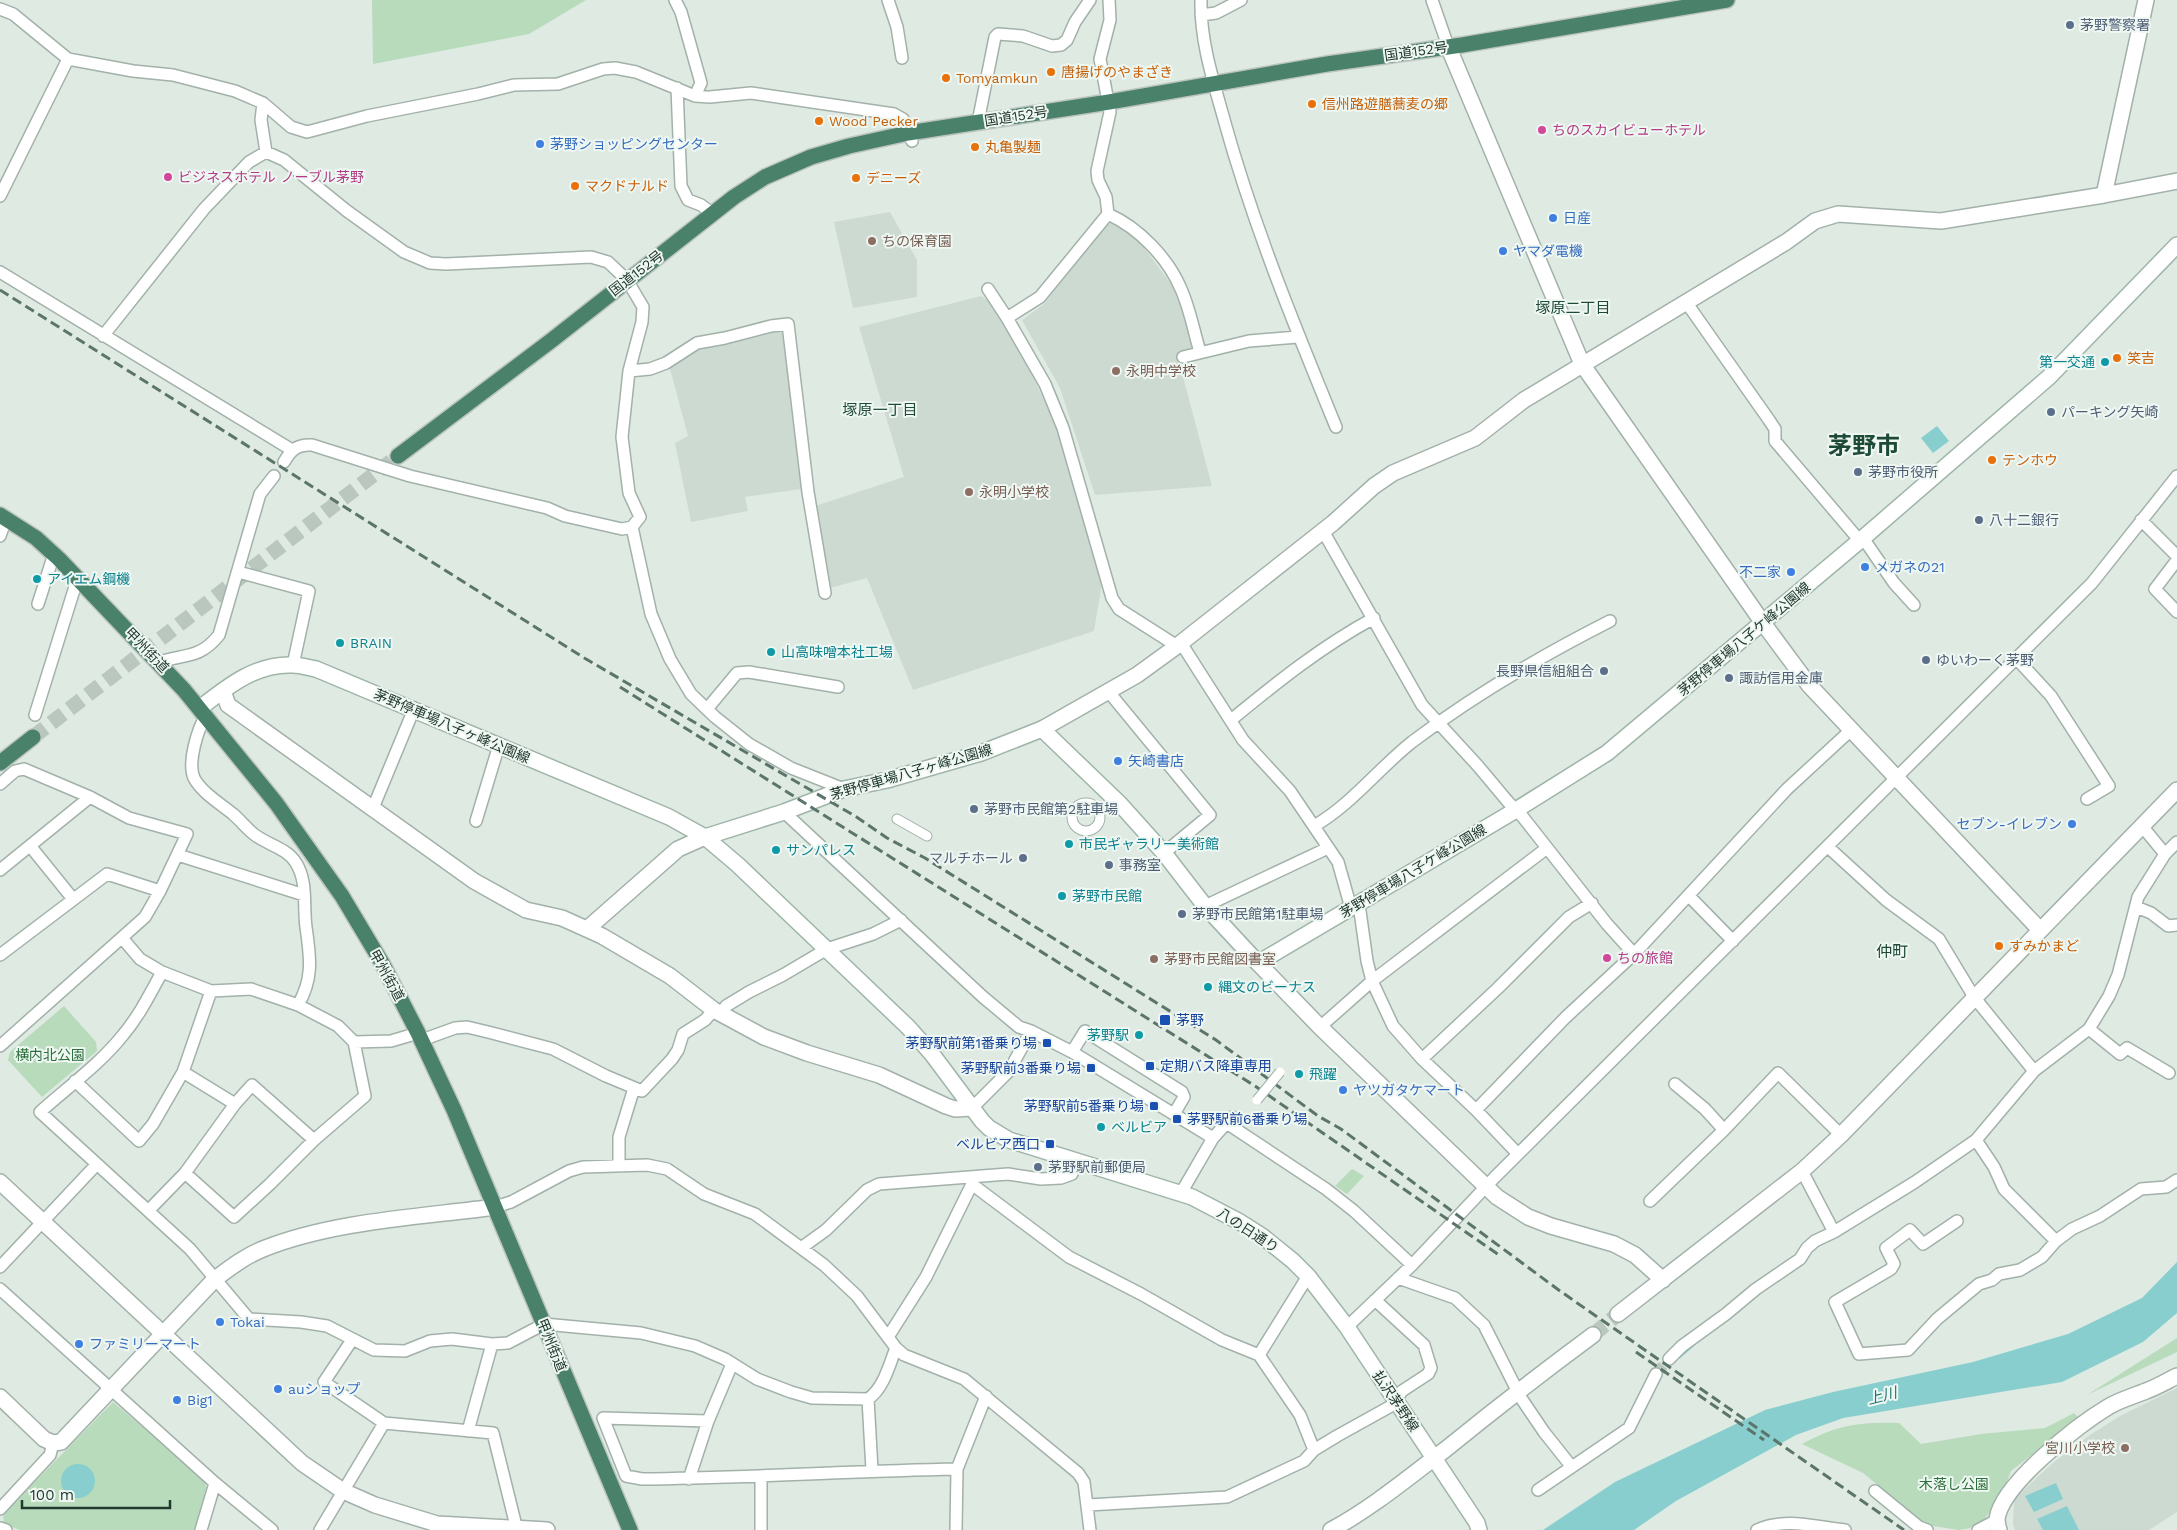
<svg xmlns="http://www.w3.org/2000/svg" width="2177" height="1530" font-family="'Work Sans','Noto Sans JP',sans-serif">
<rect width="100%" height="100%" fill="#dfeae3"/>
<path fill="#cddad2" d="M890,212L917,260V297L853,308L834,222Z
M1107,224H1113L1140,242L1177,292L1193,348L1177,354L1212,486L1095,495L1060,388L1022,320L1044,304Z
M981,296L990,302L1034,379L1065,446L1102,583L1094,631L913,690L867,578L830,588L815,506L904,477L859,327Z
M783,328L801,489L745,497L748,511L691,522L675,443L688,436L669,365L702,347Z
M2177,1388V1512L2149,1530H2015L2013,1525L2014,1499L2054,1462L2090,1435L2120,1416Z"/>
<path fill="#b8dbbc" d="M372,0H586L529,34L373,64Z
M64,1006L96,1042L97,1051L42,1097L8,1060L10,1052Z
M1352,1169L1364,1176L1347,1194L1335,1186Z
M2177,1338V1352L2087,1395Z
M113,1402L205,1480L206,1488L195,1530H20L4,1524L3,1514Z
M2074,1413L2079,1418L2011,1471L2001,1496L1984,1520L1970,1528L1959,1530L1926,1525L1863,1473L1802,1444C1837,1425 1859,1422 1899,1423L1921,1444L1981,1434L2045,1428Z"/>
<path fill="#88cece" d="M1937,426L1949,441L1933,453L1921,438Z
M2177,1262V1313L2143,1342L2062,1382L1843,1418L1796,1435L1676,1501L1634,1530H1543L1615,1482L1765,1410L1833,1392L1973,1362L2068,1334L2142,1298Z
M61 1481a17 17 0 1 1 34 0a17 17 0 1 1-34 0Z
M2056,1483L2063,1499L2034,1512L2025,1496Z
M2067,1506L2079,1530H2043L2037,1519Z"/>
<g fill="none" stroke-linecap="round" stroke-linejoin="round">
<path stroke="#88cece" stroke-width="3" d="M1679,1357L1693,1345"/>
<path stroke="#b9c7bf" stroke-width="11" stroke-dasharray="11 5.5" stroke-linecap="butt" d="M1656,1374L1669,1359"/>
<path stroke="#b9c7bf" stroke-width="15" stroke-dasharray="15 8" stroke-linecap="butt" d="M1593,1335L1618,1314"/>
<path stroke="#b9c7bf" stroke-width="15" stroke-dasharray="15 8" stroke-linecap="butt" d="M33,737L398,456"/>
<defs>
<path id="pedestrian" d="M1072 817a14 14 0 1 1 28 0a14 14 0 1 1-28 0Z
M897,819L927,836"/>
<path id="minor" d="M675,0L681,12L701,83L695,96
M888,0L897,27L902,58
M1201,0C1200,42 1214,83 1225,123C1254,227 1295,327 1336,427
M1432,0L1448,46
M0,9L13,14L68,59L133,71L173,75L235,91L263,103L291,127L307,132L367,116L478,94L514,85L558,84L603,69L615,68L636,72L695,96L710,97L751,93L894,114L903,119L912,141
M1201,15L1216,13L1241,0
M677,88L681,186L688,200L701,205L713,214
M263,103L261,120L266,152
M978,122L995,37L998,34L1023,36L1052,46L1061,45L1067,40L1075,22L1090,0
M0,196L68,59
M1108,214C1139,228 1168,258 1181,289C1190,309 1194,332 1200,352
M0,272L292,450
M988,289L1007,318L1045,384L1063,428L1112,598L1119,609L1177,646
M1686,302L1769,420L1775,429V441L1860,541
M1007,318L1040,297L1108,214L1106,197L1098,180L1097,171L1110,112L1100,59L1110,20L1109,0
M103,336L204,209L249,162L266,152L284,160L347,211L404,252L430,263L446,264L591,257L608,262L627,280L643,307L642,322L629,371L622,437L629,493L640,517L632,527L622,529L565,516L547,508L410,476L312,445C297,444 291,450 284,462
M1183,357L1249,341L1298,337
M629,371L650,369L666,363L697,343L725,338L771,326L788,324L808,492L825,593
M2141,520L2177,556
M632,527L651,614L670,659L691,694L715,717L749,744L791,768L844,789
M1323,531L1422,705L1478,766L1509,803L1522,816L1607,924L1634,954
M0,536L6,519
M1863,538L1894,583L1914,605
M2177,560L2155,589L2177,612
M238,572L309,591L293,665
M38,604L54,554
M1181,643L1243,740L1290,791L1338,862L1351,908
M2016,658L2051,696L2109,786L2087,799
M159,662C184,654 200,659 219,635L260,494L274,476
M1108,691L1210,815L1164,853
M707,709L737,673L749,672L838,687
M35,715L78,577
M206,715C198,729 187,762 194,778C202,793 221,804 233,814C241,821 247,829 255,835C268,845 287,848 296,863C308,882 303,906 306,927C310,956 314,978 298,1005
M1231,720C1276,683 1322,646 1374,618
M0,784L15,771L24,769L90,797L129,818L187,834L160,891L145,917L0,1046
M373,808L414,709
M784,812L983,997L1019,1027L1031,1031L1072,1052L1213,1138
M476,821L499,745
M1314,826C1351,805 1378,769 1412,742C1474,695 1541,656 1610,621
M2142,826L2165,854
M31,847L73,899
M1828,847L1886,900L1939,939L1974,997L2034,1071
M178,855L304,895
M0,870L90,797
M1689,896L1733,941
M1359,904L1367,961L1372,981L1393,1026L1422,1059L1476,1110L1518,1154
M1205,906L1328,848
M2136,907L2151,913L2168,926L2177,925
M123,939L140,959L162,972L211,991L251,989L298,1005L338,1026L354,1042L365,1096L314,1140L270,1184L234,1217L185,1173
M0,955L107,874L160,891
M162,972C150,994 139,1016 123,1035C100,1064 68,1087 40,1112L190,1249L249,1319L301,1322L327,1326L374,1350L405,1351L430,1341L452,1339L492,1344L508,1343L544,1324L641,1333L695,1346L725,1359L757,1379L791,1392L812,1398L868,1399C884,1388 889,1365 896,1348
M721,1014L726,1006L749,992L783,975L827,949L873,934L901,920
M1320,1027L1372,981L1547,848
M2089,1029L2120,1054L2127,1048L2169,1073
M422,1040L455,1028L467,1027L488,1032L553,1049L606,1076L642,1091L672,1059L678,1050L683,1034L705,1020L714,1010
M354,1042L391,1041L418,1033
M1072,1052L1085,1031L1182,1092L1184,1097L1174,1114
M1422,1059L1498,988L1569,917L1592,903
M183,1072L235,1104
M75,1081L139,1141L153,1124L183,1072L211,991
M1675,1084L1705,1109L1724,1130
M972,1108L1009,1071L1031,1031
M1476,1110L1566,1017L1634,954L1787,789L1851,730
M1225,1122L1326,1189L1354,1211L1412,1265
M1976,1140L1994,1167L2004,1189L2056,1241L2072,1229L2100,1216L2141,1189L2166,1187L2177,1180
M619,1166V1137L634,1088
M1802,1171L1834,1232
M973,1185L1069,1257L1141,1294L1222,1340L1259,1355L1300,1415L1314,1450
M1181,1193L1213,1138L1232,1117
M1650,1201L1724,1130L1778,1073L1841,1135
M495,1207L511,1202L569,1171L583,1167L647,1165L667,1169L704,1194L755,1214L824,1265L857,1296L896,1348L904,1355L964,1379L1078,1473L1084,1482L1090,1530
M149,1210L185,1173L235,1104L252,1085L314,1140
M1957,1221L1923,1244L1910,1230L1886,1248L1894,1264L1891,1269L1835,1302L1859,1354L1908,1350L1937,1319L1979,1284L1992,1280L1999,1274L2020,1270L2042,1257L2056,1241
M801,1248L826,1230L867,1190L879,1184L1008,1174L1041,1179L1061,1178L1072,1174L1076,1161
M0,1267L97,1164
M1398,1278L1455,1298L1484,1325L1521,1398L1544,1432L1571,1466
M0,1289L215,1483L272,1530
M1347,1327L1412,1265L1495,1177L2092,583L2177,476
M888,1337L926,1277L975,1178
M352,1340L324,1382L384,1423L493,1433L517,1530
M1259,1355L1308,1276
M1669,1359L1682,1346L1726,1314L1756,1289L1800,1259L1807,1248L1815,1241L1834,1232L1915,1182L1976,1140L2034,1071L2089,1029L2109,996L2118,975L2138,897L2165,854L2177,842
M868,1399L872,1470
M708,1421L603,1418L626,1476L642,1479C747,1478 852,1471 957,1469
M468,1431L492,1344
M761,1477V1530
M689,1479L708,1421L732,1364
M1538,1490L1629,1428L1656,1374
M1875,1491L1919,1527L1927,1530
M1088,1505L1227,1497L1304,1461L1314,1450L1337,1436L1391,1406L1402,1391L1428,1374L1431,1368L1424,1345L1375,1300
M0,1509L50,1455L53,1443
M0,1528L6,1530
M201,1530L215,1483
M320,1530L384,1423
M956,1530L957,1469L986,1396
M1757,1530C1785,1517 1816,1527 1845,1530
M1978,1530L1997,1520"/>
<path id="tertiary" d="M1448,46L1582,364L1763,623L1809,685L2040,930
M2104,195L2146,0
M223,691L228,705L474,881L526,910L562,918L602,936L670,976L714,1010L764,1037L807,1053L879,1075L946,1106L955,1109L972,1108
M1042,729L1137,675L1177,646L1333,523L1374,486L1393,473L1475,438L1524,400L1786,242L1815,221L1838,214L1941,221L2104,195L2177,181
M587,929L678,849L705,837
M1258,963L1320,1027L1497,1197L1528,1217L1551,1226L1614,1244L1635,1255L1663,1280
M0,1182L302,1463L343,1491L375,1505L437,1524L547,1530
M1618,1314L1802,1171L1841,1135L2177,790
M0,1397L44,1439L53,1443L61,1442L215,1279C230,1268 245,1256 263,1249C333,1221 420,1217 495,1207
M1331,1530C1372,1508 1409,1477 1446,1449C1494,1410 1543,1372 1593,1335
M1999,1530C1998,1527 1997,1522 1997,1519C2002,1484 2078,1425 2108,1407C2119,1400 2134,1396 2146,1391C2157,1387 2167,1381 2177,1376"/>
<path id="secondary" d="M200,708C227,687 256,663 293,665C301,665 309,668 316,669L669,817L705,837L738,865L908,1027L932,1054L982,1121L989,1128L1009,1140L1192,1197L1240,1222L1262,1236L1293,1261L1308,1276L1347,1327L1477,1523L1479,1530
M705,837L784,812L844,789L887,780L981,753L1042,729L1120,804L1164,853L1205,906L1258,963L1516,810L1607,753L1863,538L2049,377L2177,245"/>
<path id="trunk" d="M398,456L552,340L734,197L765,177L811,157L849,146L908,133L1109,102L1327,64L1462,45L1727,0
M0,515L36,538L59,559L184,690L276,803L342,896L382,963L418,1033L454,1110L630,1530
M0,763L33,737"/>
</defs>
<use href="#pedestrian" stroke="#a2b1a9" stroke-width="11"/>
<use href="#minor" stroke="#a2b1a9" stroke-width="14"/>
<use href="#tertiary" stroke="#a2b1a9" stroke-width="18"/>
<use href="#secondary" stroke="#9fb5a9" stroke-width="18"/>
<use href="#trunk" stroke="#bcc4c1" stroke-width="18"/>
<use href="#pedestrian" stroke="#fff" stroke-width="9"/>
<use href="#minor" stroke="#fff" stroke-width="11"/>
<use href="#tertiary" stroke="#fff" stroke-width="15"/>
<use href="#secondary" stroke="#fff" stroke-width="15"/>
<use href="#trunk" stroke="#4a816b" stroke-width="15"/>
<path stroke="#5b756a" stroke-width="3" stroke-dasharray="10 5" stroke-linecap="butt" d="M0,290L586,659L855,816L887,838L925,858L1216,1040L1318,1116L1341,1129L1560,1291L1904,1530
M620,687L1255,1086L1499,1255
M1636,1352L1764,1440"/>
<defs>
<path id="pedestrian-bridge" d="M1257,1100L1280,1072"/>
</defs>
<use href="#pedestrian-bridge" stroke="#a2b1a9" stroke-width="11" stroke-linecap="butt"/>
<use href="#pedestrian-bridge" stroke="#fff" stroke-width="9"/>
</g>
<g fill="#5c6f8a" stroke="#eff7f2" stroke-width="2">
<circle cx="2070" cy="25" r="5"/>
<circle cx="2051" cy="412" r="5"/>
<circle cx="1858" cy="472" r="5"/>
<circle cx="1979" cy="520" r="5"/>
<circle cx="1926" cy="660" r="5"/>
<circle cx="1604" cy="671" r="5"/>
<circle cx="1729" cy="678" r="5"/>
<circle cx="974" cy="809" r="5"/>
<circle cx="1023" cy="858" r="5"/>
<circle cx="1109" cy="865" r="5"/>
<circle cx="1182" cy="914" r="5"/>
<circle cx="1038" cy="1167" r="5"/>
</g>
<g fill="#e8710a" stroke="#eff7f2" stroke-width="2">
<circle cx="1051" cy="72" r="5"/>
<circle cx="946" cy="78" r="5"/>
<circle cx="1312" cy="104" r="5"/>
<circle cx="819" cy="121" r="5"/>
<circle cx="975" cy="147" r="5"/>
<circle cx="856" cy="178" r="5"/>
<circle cx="575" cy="186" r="5"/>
<circle cx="2117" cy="358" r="5"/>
<circle cx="1992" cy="460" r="5"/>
<circle cx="1999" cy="946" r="5"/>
</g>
<g fill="#d1479c" stroke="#eff7f2" stroke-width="2">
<circle cx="1542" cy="130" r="5"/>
<circle cx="168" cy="177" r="5"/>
<circle cx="1607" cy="958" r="5"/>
</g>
<g fill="#3f7fe0" stroke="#eff7f2" stroke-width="2">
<circle cx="540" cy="144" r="5"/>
<circle cx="1553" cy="218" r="5"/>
<circle cx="1503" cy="251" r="5"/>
<circle cx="1865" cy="567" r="5"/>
<circle cx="1791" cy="572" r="5"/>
<circle cx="1118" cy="761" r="5"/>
<circle cx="2072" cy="824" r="5"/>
<circle cx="1343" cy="1090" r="5"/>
<circle cx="220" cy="1322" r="5"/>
<circle cx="79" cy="1344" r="5"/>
<circle cx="278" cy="1389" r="5"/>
<circle cx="177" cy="1400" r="5"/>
</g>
<g fill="#8d6e63" stroke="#eff7f2" stroke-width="2">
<circle cx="872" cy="241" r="5"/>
<circle cx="1116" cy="371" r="5"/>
<circle cx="969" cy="492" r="5"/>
<circle cx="1154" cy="959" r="5"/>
<circle cx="2125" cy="1448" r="5"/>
</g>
<g fill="#0f9aa8" stroke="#eff7f2" stroke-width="2">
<circle cx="2105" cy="362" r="5"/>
<circle cx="37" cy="579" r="5"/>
<circle cx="340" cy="643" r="5"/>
<circle cx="771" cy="652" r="5"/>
<circle cx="1069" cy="844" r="5"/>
<circle cx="776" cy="850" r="5"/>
<circle cx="1062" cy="896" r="5"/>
<circle cx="1208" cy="987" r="5"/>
<circle cx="1139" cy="1035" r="5"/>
<circle cx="1299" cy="1074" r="5"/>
<circle cx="1101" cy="1127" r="5"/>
</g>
<g fill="#1a4fb4" stroke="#eff7f2" stroke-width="2">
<rect x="1159" y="1014" width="12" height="12" rx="2.5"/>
<rect x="1042" y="1038" width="10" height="10" rx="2.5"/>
<rect x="1145" y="1061" width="10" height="10" rx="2.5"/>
<rect x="1086" y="1063" width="10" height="10" rx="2.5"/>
<rect x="1149" y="1101" width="10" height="10" rx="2.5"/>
<rect x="1172" y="1114" width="10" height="10" rx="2.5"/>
<rect x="1045" y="1139" width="10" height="10" rx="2.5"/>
</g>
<g text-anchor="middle" stroke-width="4" stroke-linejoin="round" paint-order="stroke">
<g font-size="14" fill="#4e5e75" stroke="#eff7f2" text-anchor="start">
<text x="2080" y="30">茅野警察署</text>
<text x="2061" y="417">パーキング矢崎</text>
<text x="1868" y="477">茅野市役所</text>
<text x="1989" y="525">八十二銀行</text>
<text x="1936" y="665">ゆいわーく茅野</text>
<text x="1594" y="676" text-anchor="end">長野県信組組合</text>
<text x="1739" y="683">諏訪信用金庫</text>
<text x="984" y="814">茅野市民館第2駐車場</text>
<text x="1013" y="863" text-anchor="end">マルチホール</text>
<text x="1119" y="870">事務室</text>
<text x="1192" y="919">茅野市民館第1駐車場</text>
<text x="1048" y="1172">茅野駅前郵便局</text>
</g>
<g font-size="14" fill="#21392f" stroke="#eff7f2">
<text transform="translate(1416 51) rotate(-8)" y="5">国道152号</text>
<text transform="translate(1016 116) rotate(-9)" y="5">国道152号</text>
<text transform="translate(636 273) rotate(-38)" y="5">国道152号</text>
<text transform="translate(1744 639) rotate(-40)" y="5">茅野停車場八子ケ峰公園線</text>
<text transform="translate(147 650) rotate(46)" y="5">甲州街道</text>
<text transform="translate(452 726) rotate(23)" y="5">茅野停車場八子ヶ峰公園線</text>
<text transform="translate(911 772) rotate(-16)" y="5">茅野停車場八子ヶ峰公園線</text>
<text transform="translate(1413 871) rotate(-31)" y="5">茅野停車場八子ケ峰公園線</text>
<text transform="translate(387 975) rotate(61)" y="5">甲州街道</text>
<text transform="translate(1248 1230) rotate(33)" y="5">八の日通り</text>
<text transform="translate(552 1345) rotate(68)" y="5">甲州街道</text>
<text transform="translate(1396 1401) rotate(56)" y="5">払沢茅野線</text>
</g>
<g font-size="14" fill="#c56008" stroke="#eff7f2" text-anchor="start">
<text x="1061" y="77">唐揚げのやまざき</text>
<text x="956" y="83">Tomyamkun</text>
<text x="1322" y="109">信州路遊膳蕎麦の郷</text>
<text x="829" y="126">Wood Pecker</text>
<text x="985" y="152">丸亀製麺</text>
<text x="866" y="183">デニーズ</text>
<text x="585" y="191">マクドナルド</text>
<text x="2127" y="363">笑吉</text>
<text x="2002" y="465">テンホウ</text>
<text x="2009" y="951">すみかまど</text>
</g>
<g font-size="14" fill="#b23c85" stroke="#eff7f2" text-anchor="start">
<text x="1552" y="135">ちのスカイビューホテル</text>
<text x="178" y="182">ビジネスホテル ノーブル茅野</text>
<text x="1617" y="963">ちの旅館</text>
</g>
<g font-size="14" fill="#366cbe" stroke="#eff7f2" text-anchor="start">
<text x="550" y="149">茅野ショッピングセンター</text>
<text x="1563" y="223">日産</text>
<text x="1513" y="256">ヤマダ電機</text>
<text x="1875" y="572">メガネの21</text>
<text x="1781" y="577" text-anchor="end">不二家</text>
<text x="1128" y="766">矢崎書店</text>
<text x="2062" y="829" text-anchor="end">セブン-イレブン</text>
<text x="1353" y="1095">ヤツガタケマート</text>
<text x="230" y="1327">Tokai</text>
<text x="89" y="1349">ファミリーマート</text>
<text x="288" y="1394">auショップ</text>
<text x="187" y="1405">Big1</text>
</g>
<g font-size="14" fill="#785e54" stroke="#eff7f2" text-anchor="start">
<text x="882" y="246">ちの保育園</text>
<text x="1126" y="376">永明中学校</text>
<text x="979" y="497">永明小学校</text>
<text x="1164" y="964">茅野市民館図書室</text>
<text x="2115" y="1453" text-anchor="end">宮川小学校</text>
</g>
<g font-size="14" fill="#0d838f" stroke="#eff7f2" text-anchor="start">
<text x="2095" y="367" text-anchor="end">第一交通</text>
<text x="47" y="584">アイエム鋼機</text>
<text x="350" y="648">BRAIN</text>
<text x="781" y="657">山高味噌本社工場</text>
<text x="1079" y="849">市民ギャラリー美術館</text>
<text x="786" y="855">サンパレス</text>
<text x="1072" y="901">茅野市民館</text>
<text x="1218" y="992">縄文のビーナス</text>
<text x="1129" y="1040" text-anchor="end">茅野駅</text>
<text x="1309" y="1079">飛躍</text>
<text x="1111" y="1132">ベルビア</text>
</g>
<g font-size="14" fill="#164399" stroke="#eff7f2" text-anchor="end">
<text x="1176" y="1025" text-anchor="start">茅野</text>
<text x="1037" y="1048">茅野駅前第1番乗り場</text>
<text x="1160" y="1071" text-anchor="start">定期バス降車専用</text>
<text x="1081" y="1073">茅野駅前3番乗り場</text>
<text x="1144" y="1111">茅野駅前5番乗り場</text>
<text x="1187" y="1124" text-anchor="start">茅野駅前6番乗り場</text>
<text x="1040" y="1149">ベルビア西口</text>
</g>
<g font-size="14" fill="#2c6f3b" stroke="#eff7f2">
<text x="50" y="1060">横内北公園</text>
<text x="1954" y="1489">木落し公園</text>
</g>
<g font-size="15" fill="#1e4a38" stroke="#eff7f2">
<text x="1573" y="313">塚原二丁目</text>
<text x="880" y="415">塚原一丁目</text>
</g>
<g font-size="15" font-style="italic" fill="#1d7273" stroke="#eff7f2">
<text transform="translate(1882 1396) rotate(-14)" y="5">上川</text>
</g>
<g font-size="16" fill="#1e4a38" stroke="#eff7f2">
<text x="1892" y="957">仲町</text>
</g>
<g font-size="24" font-weight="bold" fill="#1e4a38" stroke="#eff7f2">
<text x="1864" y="454">茅野市</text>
</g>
</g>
<path d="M22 1500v8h148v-8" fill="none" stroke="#21392f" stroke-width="2.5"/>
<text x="30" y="1500" font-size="15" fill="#21392f" stroke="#eff7f2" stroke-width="4" paint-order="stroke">100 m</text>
</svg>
